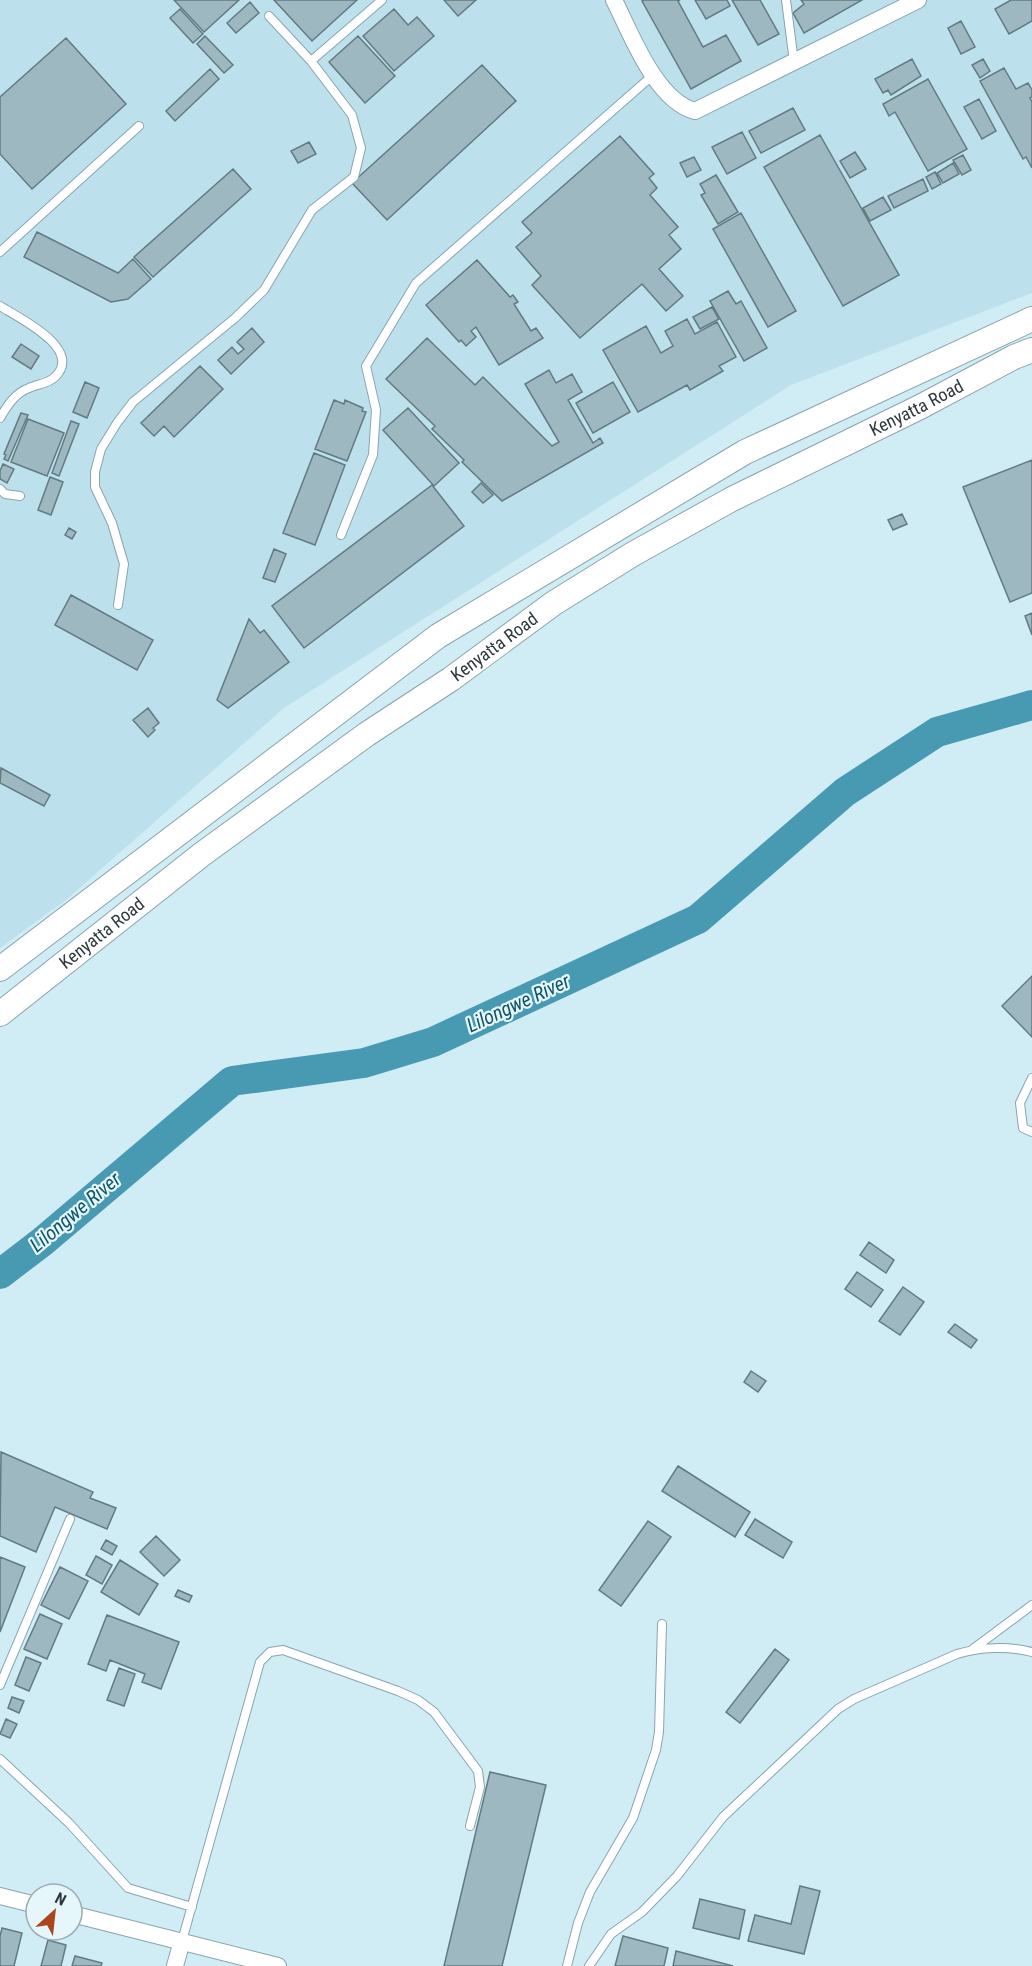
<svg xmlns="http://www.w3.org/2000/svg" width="1032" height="1966" font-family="'Roboto Condensed',sans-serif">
<rect width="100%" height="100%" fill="#d0ecf5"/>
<path fill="#bde1ec" d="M0,0H1032V293L791,385L284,708L66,900L0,948Z"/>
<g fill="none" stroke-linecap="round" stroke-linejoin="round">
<path stroke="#489ab3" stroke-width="30" d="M0,1274L42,1242L232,1081L364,1063L433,1042L698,919L845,792L937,732L1032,705"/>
</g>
<path fill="#9eb8c1" stroke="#627a82" stroke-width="1.5" d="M174,0H239L204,32Z
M274,0H357L312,41Z
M444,0H476L458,16Z
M644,0H680L678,1L703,47L726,35L741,61L691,89L642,1Z
M695,0H727L730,6L706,19Z
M732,0H760L779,34L758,45Z
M801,0H862L804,33L793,13L804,4Z
M1011,0H1032V21L1009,34L995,9Z
M250,2L259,13L236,33L227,23Z
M180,9L203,34L193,43L170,18Z
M394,9L408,25L417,17L434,36L394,71L363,36Z
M961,21L975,47L961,54L948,28Z
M205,36L233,65L224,73L197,44Z
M358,36L395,76L365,103L329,62Z
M66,38L126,104L32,189L0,154V97Z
M912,59L921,76L891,95L888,90L883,93L875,79Z
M983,59L990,71L980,78L972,65Z
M482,65L516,101L387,220L352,183Z
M1004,68L1016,89L1028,83L1032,90V97L1030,98L1032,102V168L1026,157L1023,159L980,81Z
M210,69L219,79L175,121L166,111Z
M928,79L967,149L928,171L895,112L889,116L883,104Z
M979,99L996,131L982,139L964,107Z
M793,108L805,130L761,153L749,131Z
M742,132L756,158L727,174L712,147Z
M820,135L899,275L843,306L764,167Z
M620,136L654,174L649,178L657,188L650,195L678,227L669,235L681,249L659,269L683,296L666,311L642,284L580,338L532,285L541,276L516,247L532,233L522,222Z
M309,142L316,154L298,163L291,151Z
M855,152L866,169L850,178L840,161Z
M963,155L971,170L962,175L953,160Z
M694,157L701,170L687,177L680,163Z
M953,163L959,174L943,183L937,173Z
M233,169L251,189L153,277L134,257Z
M935,172L941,184L932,189L926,177Z
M716,175L738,212L718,224L701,195L705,193L700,184Z
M923,179L928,191L894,208L888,196Z
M883,197L891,210L870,221L863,208Z
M741,213L796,311L768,327L713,229Z
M37,232L118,273L133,259L151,279L128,299L111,302L24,257Z
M477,260L510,297L513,295L518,302L514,304L531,331L536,328L543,338L499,365L476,327L471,331L476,337L466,346L461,340L459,342L426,305Z
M728,291L736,304L741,301L767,348L744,361L710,301Z
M712,307L719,319L700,329L693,317Z
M687,319L695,334L717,322L736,357L719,366L723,371L690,390L687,385L638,412L603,350L646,326L661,353L673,346L665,331Z
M252,328L264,342L231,374L218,360L232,347L238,354L244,349L237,342Z
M427,338L475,385L483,377L552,446L559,442L525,384L549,370L556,383L572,374L582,392L568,400L593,443L600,438L603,443L502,501L462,462L464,460L432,429L435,426L386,379Z
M21,344L39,356L31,369L12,357Z
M200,366L223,389L174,437L164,426L154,436L141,423Z
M85,382L99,388L87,418L73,412Z
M613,382L630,412L593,433L576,403Z
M334,400L344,404L345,400L363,408L362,411L366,412L347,461L315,449Z
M408,408L459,463L434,486L383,430Z
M21,413L28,415L8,461L4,459L6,455L4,454Z
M28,419L64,433L47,476L11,462Z
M71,421L79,424L59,476L52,473Z
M314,453L345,465L315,545L283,533Z
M1032,460V593L1010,602L963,487Z
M3,464L14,469L7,483L0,479V471Z
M50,477L63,482L51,515L38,510Z
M481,483L493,495L483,503L472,492Z
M432,485L464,526L304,648L272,606Z
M902,514L907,524L893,530L888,520Z
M69,528L76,532L72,539L65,535Z
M274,549L286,554L275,582L263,578Z
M71,595L153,640L137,670L55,625Z
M1032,613V635L1025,616Z
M249,619L260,633L264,630L289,662L228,708L217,700Z
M148,708L159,723L153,728L155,730L148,737L133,720Z
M1,768L50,795L44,806L0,783Z
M1032,976V1037L1002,1006Z
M869,1242L894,1260L886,1273L860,1255Z
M857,1272L883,1290L871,1307L845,1289Z
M903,1287L924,1302L900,1335L879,1321Z
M955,1324L977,1340L971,1348L948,1332Z
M751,1371L766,1381L758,1392L744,1382Z
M1,1452L93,1492L90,1498L116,1508L107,1529L55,1507L36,1552L0,1536Z
M678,1466L750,1512L735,1537L662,1491Z
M755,1519L792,1542L783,1558L745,1535Z
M648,1521L671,1537L621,1606L599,1590Z
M156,1536L180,1560L164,1576L140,1552Z
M106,1540L117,1546L112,1555L101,1549Z
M96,1556L112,1565L102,1584L86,1575Z
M0,1557L25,1567L0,1632Z
M120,1560L158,1584L139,1615L101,1592Z
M60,1567L88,1581L69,1619L41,1605Z
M178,1590L192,1596L189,1602L175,1596Z
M40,1614L62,1624L47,1659L24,1649Z
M107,1615L179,1642L161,1689L142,1682L145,1674L110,1660L106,1671L88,1664Z
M775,1649L789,1660L740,1723L726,1712Z
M26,1657L41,1663L29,1691L15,1685Z
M119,1668L135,1674L124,1706L107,1700Z
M12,1697L24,1701L19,1713L8,1708Z
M6,1719L17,1724L10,1738L0,1734Z
M490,1772L546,1785L502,1966H444Z
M800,1886L820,1891L804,1954L748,1941L755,1915L791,1924Z
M700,1899L745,1910L739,1939L693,1928Z
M2,1928L22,1933L14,1966H0V1936Z
M623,1936L668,1948L664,1966H615Z
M48,1940L66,1945L61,1966H41Z
M676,1951L733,1966H673Z
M75,1956L102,1963L101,1966H72Z"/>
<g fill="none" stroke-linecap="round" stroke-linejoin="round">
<defs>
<path id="lane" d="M786,0L794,62
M311,61L382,0
M0,252L139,126
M0,306C19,318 84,349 55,377C48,384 37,384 29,388C15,393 7,406 0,418
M0,489L5,494L20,496
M341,535L373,455L376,410L366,366L416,283L652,76
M118,605L124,564L112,523L95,487V472L101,449L117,423L133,402L235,318L264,290L312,210L354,177L361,148L352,115L311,61L269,16
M1032,1078L1020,1103L1023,1128L1032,1132
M973,1649L1032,1605
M0,1685L70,1519
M0,1759L69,1823L128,1888L192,1907
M182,1941L260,1662L270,1652L283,1650L398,1691L418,1700L434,1712L478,1771L480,1787L470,1826
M567,1966L578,1923L590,1892L633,1818L656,1750L659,1732L662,1624
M589,1966L611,1934L642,1912L677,1876L723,1817L838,1709L854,1699L957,1654C980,1647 1008,1646 1032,1652"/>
<path id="street" d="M614,0C631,34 656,101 695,111L918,0
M0,1896L36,1905
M72,1914L278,1966
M175,1966L182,1941"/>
<g id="secondary">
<path d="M0,969L438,636L745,452L1032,319"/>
<path id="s1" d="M0,1014L201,855L367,734L451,679L554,603L633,554L732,499L920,407L1014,357L1032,350"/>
</g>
</defs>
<use href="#lane" stroke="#8aa4ad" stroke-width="10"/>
<use href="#street" stroke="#8aa4ad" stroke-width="18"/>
<use href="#secondary" stroke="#8aa4ad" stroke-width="26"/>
<use href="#lane" stroke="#fff" stroke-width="8"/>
<use href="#street" stroke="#fff" stroke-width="16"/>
<use href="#secondary" stroke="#fff" stroke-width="24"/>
</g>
<g text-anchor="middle" stroke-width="4.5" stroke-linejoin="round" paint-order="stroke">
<g font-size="18" fill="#2e383c" stroke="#e6f7fc">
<text dy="6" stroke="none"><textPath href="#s1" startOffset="1102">Kenyatta Road</textPath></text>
<text dy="6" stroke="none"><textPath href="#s1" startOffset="616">Kenyatta Road</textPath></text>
<text dy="6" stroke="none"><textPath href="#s1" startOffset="130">Kenyatta Road</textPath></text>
</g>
<g font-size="20" font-style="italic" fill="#0f5567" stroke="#e6f7fc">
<text transform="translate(518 1003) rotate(-25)" y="7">Lilongwe River</text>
<text transform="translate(75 1212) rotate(-40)" y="7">Lilongwe River</text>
</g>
</g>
<g transform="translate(54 1912) rotate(27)"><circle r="28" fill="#e6f7fc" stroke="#9cabaf" stroke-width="1.5"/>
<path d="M0-4.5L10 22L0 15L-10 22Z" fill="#ac461e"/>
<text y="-9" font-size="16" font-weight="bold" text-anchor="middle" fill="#2e383c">N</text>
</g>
</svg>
